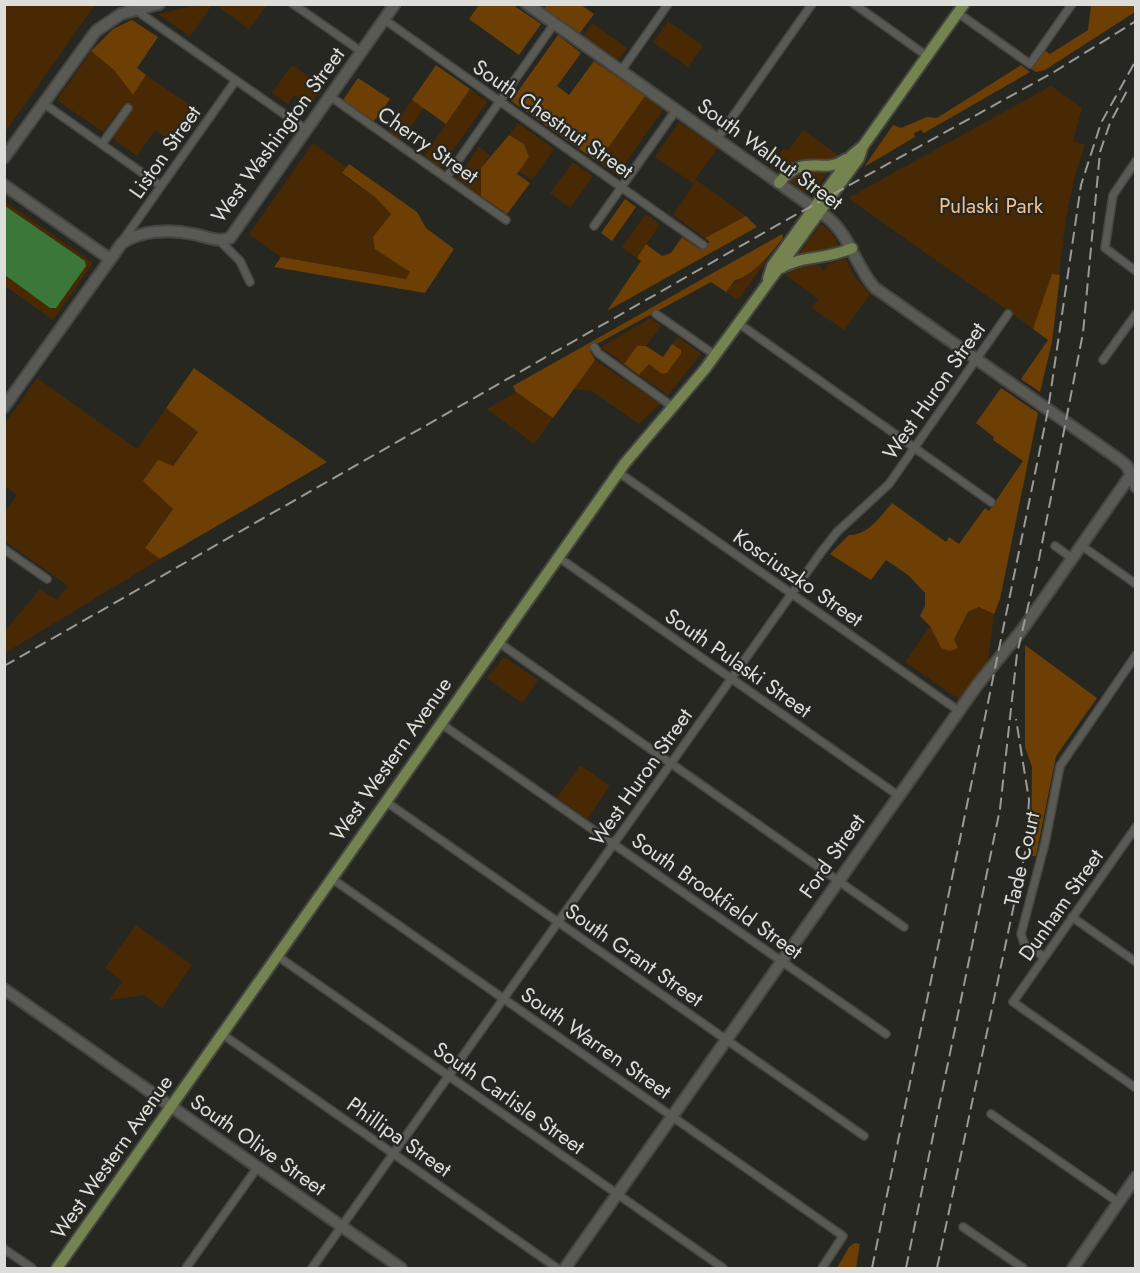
<svg xmlns="http://www.w3.org/2000/svg" width="1140" height="1273" font-family="Jost,sans-serif">
<rect width="100%" height="100%" fill="#272722"/>
<path fill="#492903" d="M203,4L212,5L190,36L158,14Z
M4,5H95L5,132H4Z
M222,5V4L267,5L249,29L220,8Z
M668,21L703,46L688,67L653,42Z
M592,23L627,48L618,60L584,36Z
M91,51L114,70L132,94L146,75L200,112L177,145L155,130L137,156L112,138L132,109L124,104L103,132L57,100Z
M292,65L323,86L309,106L294,95L288,104L272,93Z
M1051,86L1082,108L1073,141L1085,145C1062,206 1060,278 1052,342L848,198Z
M470,89L487,102L440,168L424,156Z
M645,96L663,110L617,175L598,162Z
M412,100L424,108L401,140L389,132Z
M679,122L718,148L695,179L746,216L705,238L673,215L694,184L655,157Z
M518,123L554,149L532,180L519,171L529,157L524,144L509,135Z
M803,130L839,156L829,159H799L778,170L770,168L783,149L788,151Z
M313,143L346,167L342,174L375,197L391,214L373,237L410,273L406,279L281,257L249,234Z
M479,147L490,155L481,168V196L457,179Z
M573,162L593,176L570,208L550,193Z
M803,170H829L818,186L804,192L789,180Z
M4,201L93,263L53,320L5,286Z
M646,214L660,224L637,258L622,247Z
M821,224L831,232L840,248L829,252L798,255Z
M770,256L738,300L726,292C733,282 738,280 748,275C756,270 762,261 770,256Z
M846,259L855,277L870,294L844,330L812,308L818,299L786,275L795,267L820,265L822,270H826L827,264Z
M651,318L661,326L646,346H637L624,364L601,347Z
M678,337L701,354L668,395L639,375L649,364L662,374L681,350L672,344Z
M595,360L660,404L639,424L592,391L574,389Z
M37,378L137,449L166,408L198,432L172,466L173,509L145,547L160,559L5,653V631L40,589L57,600L68,586L5,541L4,508L7,509L17,495L5,486V424Z
M516,392L553,418L534,444L487,409Z
M979,607L994,614L988,661L960,700L905,662L930,626L941,648H958L954,639C959,624 964,613 979,607Z
M504,657L538,680L522,703L487,678Z
M580,765L610,786L587,819L557,798Z
M136,925L192,965L162,1008L144,995L109,1000L122,981L105,968Z"/>
<path fill="#6d3f04" d="M479,5H513L541,24L519,55L469,19Z
M547,5H581L594,14L580,33L544,8Z
M1091,5H1135V12L1045,70L1036,72L1030,68L1044,50L1050,54L1088,30Z
M132,20L158,37L137,68L146,75L133,95L114,70L91,51L113,29Z
M558,35L581,53L557,86L569,95L594,61L645,96L598,162L511,101Z
M436,65L470,89L446,124L412,100Z
M1021,65L1030,72L924,133L921,130L914,133L915,137L864,167L893,125L901,128L927,117L937,118Z
M358,78L390,99L374,121L343,100Z
M509,135L524,144L529,157L517,174L530,183L507,214L481,196V168Z
M349,164L417,212L426,228L454,249L425,293L274,267L281,257L406,279L410,272L375,249L373,237L391,214L375,197L342,173Z
M625,199L636,207L612,241L601,233Z
M746,216L757,227L607,311L641,261L637,258L646,244L662,256L671,253L682,237L698,248L710,242L705,238Z
M782,234L783,238C774,250 750,279 735,280L726,292L711,282L593,346L590,351L595,360L553,418L516,392L513,386Z
M1052,274L1060,275L1052,342L1040,392L1021,379L1048,340L1033,329Z
M672,344L681,350V354L667,373L662,374L649,364L639,375L624,364L637,346H646L663,357Z
M194,368L327,462L160,559L145,548L173,509L143,481L158,460L173,466L198,432L166,408Z
M1001,388L1038,413L1000,599L994,614L979,607L968,612L954,639L958,648L950,651L941,648L930,626L920,616L925,606V593L908,575L886,560L871,580L830,554L849,535C867,536 881,516 892,503L946,542L949,537L959,544L985,508L989,511L1023,461L993,440L994,437L976,423Z
M1025,645L1097,698L1056,756L1036,856H1031L1032,767L1025,747Z
M855,1243L860,1244L856,1268H837L849,1247Z"/>
<path fill="#3b7738" d="M5,206L85,261L86,266L56,308H50L5,275Z"/>
<g fill="none" stroke-linecap="round" stroke-linejoin="round">
<defs>
<path id="street" d="M127,4L307,130
M293,4L362,52
M854,4L927,56
M958,13L1030,64L1072,4
M385,20L703,245
M621,71L668,4
M331,97L506,220
M43,103L161,186
M717,139L812,4
M102,144L128,108
M1136,161L1113,195L1105,248L1136,271
M446,178L554,24
M594,226L676,110
M123,240L236,80
M220,241L240,261L250,282
M656,314L715,355
M738,323L991,502
M594,347L598,353L673,407
M1103,360L1136,314
M618,472L959,711
M1055,546L1073,559
M1082,546L1136,584
M4,549L47,579
M558,557L899,796
M498,642L904,927
M440,723L886,1034
M385,801L864,1136
M1136,827L1013,1002L1136,1088
M331,878L843,1236L822,1268
M1072,917L1136,962
M276,955L723,1268
M1044,957L1024,943L1021,934L1045,843L1060,766L1136,655
M222,1034L557,1268
M991,1114L1118,1202
M963,1227L1023,1268
M4,1249L32,1268
M186,1268L257,1168
M312,1268L822,551L837,532L889,484L1008,314"/>
<path id="secondary" d="M527,4L828,218C851,237 855,266 875,288L1120,460L1127,466L1136,487
M4,158L96,31L121,14L159,4
M4,185L110,259
M4,407L122,243C141,230 171,229 193,234C206,236 217,243 230,238L395,4
M4,989L401,1268
M565,1268L978,684L1022,630L1130,476
M1073,1268L1136,1177"/>
<path id="primary" d="M779,183C806,150 821,177 846,159
M781,268C802,255 827,260 852,248
M768,279L772,266L852,155L863,146L964,4
M57,1268L625,463L705,369L859,158L863,146"/>
</defs>
<use href="#street" stroke="#454541" stroke-width="10"/>
<use href="#secondary" stroke="#454541" stroke-width="14"/>
<use href="#primary" stroke="#454541" stroke-width="14"/>
<use href="#street" stroke="#5a5a54" stroke-width="7"/>
<use href="#secondary" stroke="#5a5a54" stroke-width="10"/>
<use href="#primary" stroke="#74834f" stroke-width="10"/>
<path stroke="#9a9a96" stroke-width="2" stroke-dasharray="12 6" stroke-linecap="butt" d="M4,666L781,223L1054,72L1136,21
M872,1268L1048,410L1081,185L1101,123L1136,60
M906,1268L1000,809L1017,654L1039,559L1083,333L1100,152L1110,123L1129,87
M937,1268L1026,848L1029,800L1016,719"/>
</g>
<g text-anchor="middle" stroke-width="4.5" stroke-linejoin="round" paint-order="stroke">
<g font-size="21" fill="#ddddd9" stroke="#272722">
<text transform="translate(553 119) rotate(35)" y="7">South Chestnut Street</text>
<text transform="translate(278 135) rotate(-54)" y="7">West Washington Street</text>
<text transform="translate(428 145) rotate(35)" y="7">Cherry Street</text>
<text transform="translate(165 152) rotate(-55)" y="7">Liston Street</text>
<text transform="translate(770 154) rotate(36)" y="7">South Walnut Street</text>
<text transform="translate(934 391) rotate(-55)" y="7">West Huron Street</text>
<text transform="translate(798 578) rotate(35)" y="7">Kosciuszko Street</text>
<text transform="translate(738 663) rotate(35)" y="7">South Pulaski Street</text>
<text transform="translate(391 759) rotate(-55)" y="7">West Western Avenue</text>
<text transform="translate(641 777) rotate(-55)" y="7">West Huron Street</text>
<text transform="translate(832 856) rotate(-55)" y="7">Ford Street</text>
<text transform="translate(1022 859) rotate(-77)" y="7">Tade Court</text>
<text transform="translate(717 896) rotate(35)" y="7">South Brookfield Street</text>
<text transform="translate(1061 905) rotate(-55)" y="7">Dunham Street</text>
<text transform="translate(634 955) rotate(35)" y="7">South Grant Street</text>
<text transform="translate(596 1043) rotate(35)" y="7">South Warren Street</text>
<text transform="translate(509 1098) rotate(35)" y="7">South Carlisle Street</text>
<text transform="translate(399 1137) rotate(35)" y="7">Phillipa Street</text>
<text transform="translate(258 1145) rotate(35)" y="7">South Olive Street</text>
<text transform="translate(112 1157) rotate(-55)" y="7">West Western Avenue</text>
</g>
<g font-size="21" fill="#f3c090" stroke="#272722">
<text x="991" y="213">Pulaski Park</text>
</g>
</g>
<rect width="1140" height="1273" fill="none" stroke="#ddddd9" stroke-width="12"/>
</svg>
